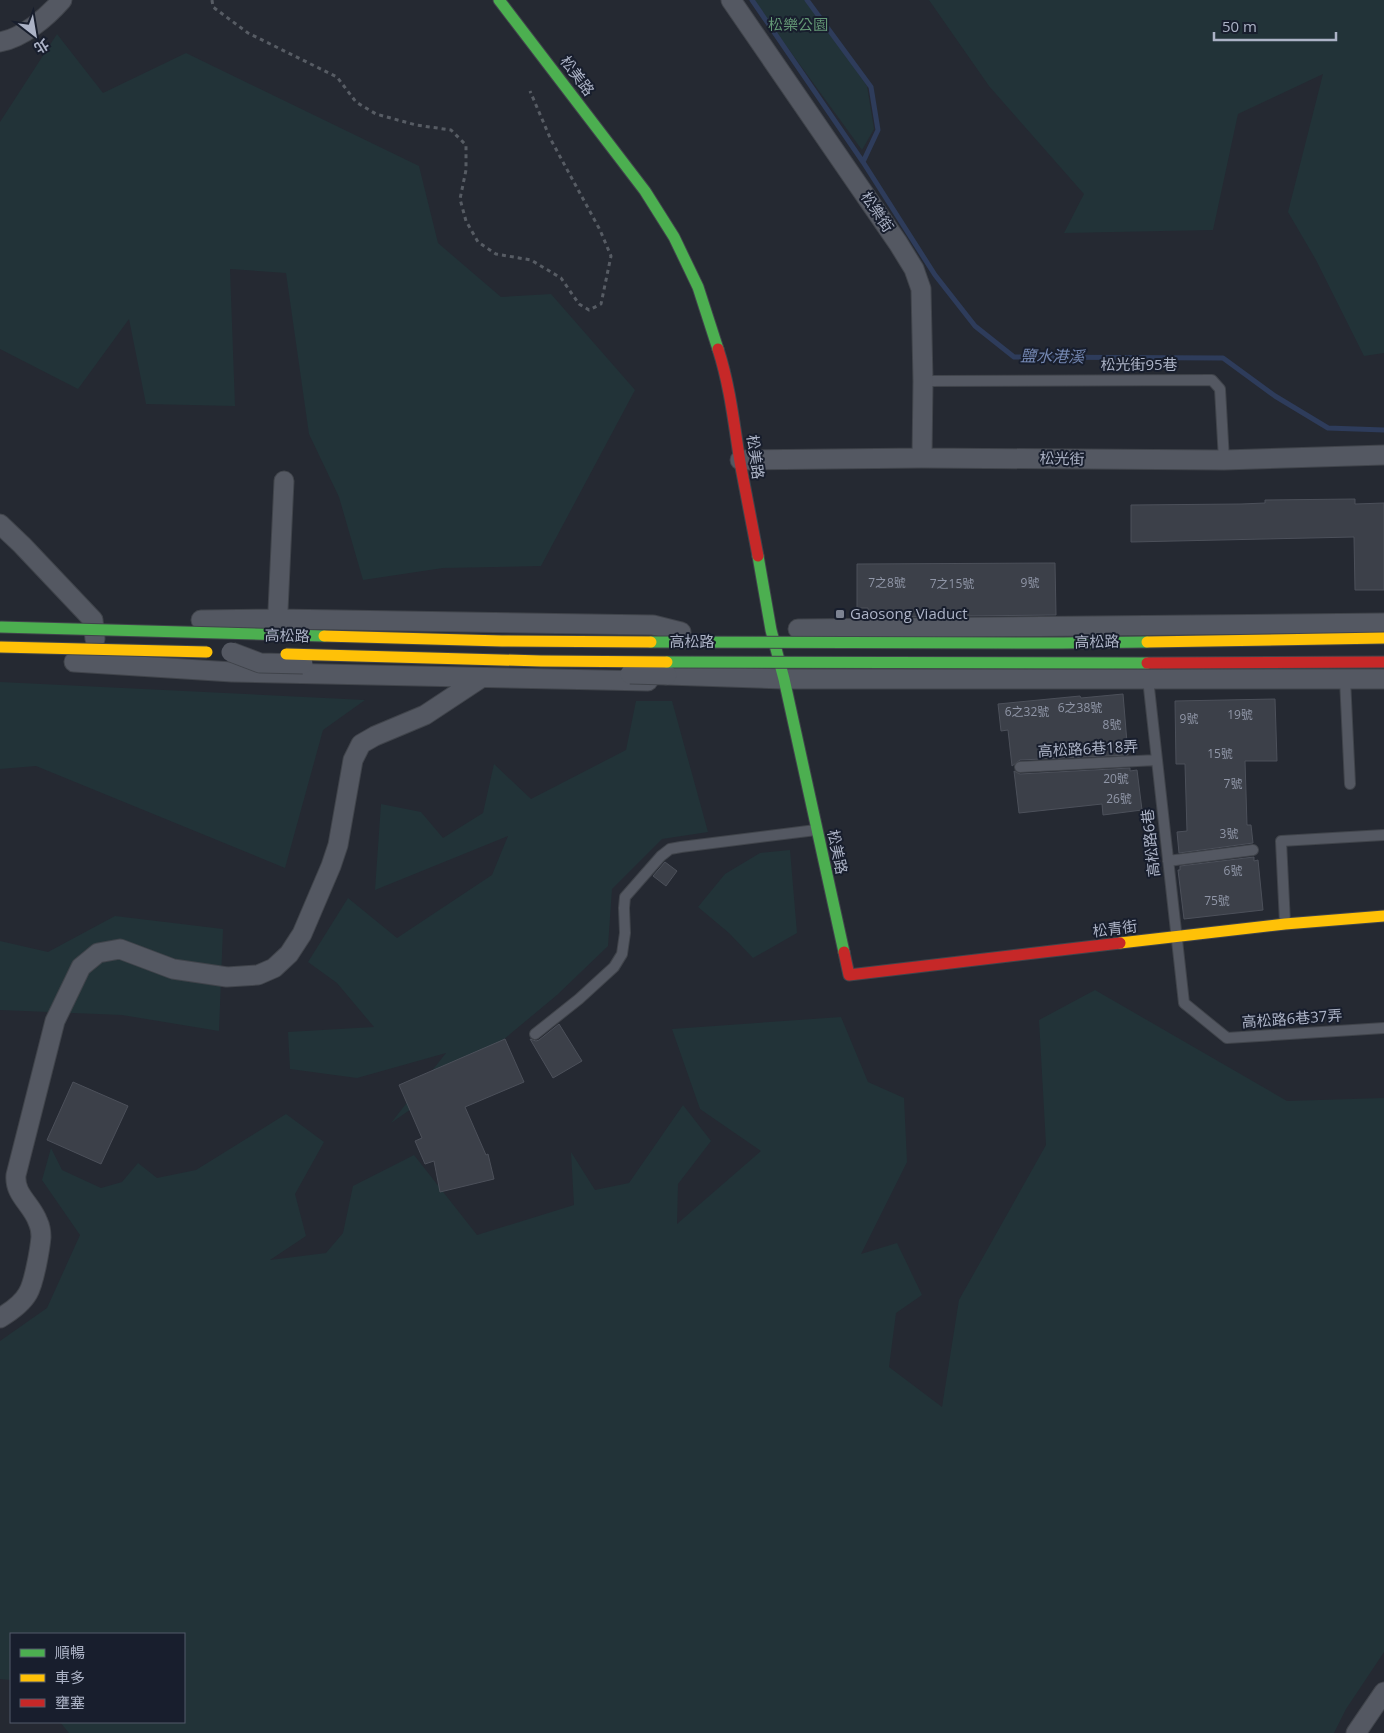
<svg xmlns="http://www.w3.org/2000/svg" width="1384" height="1733" font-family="'Open Sans','Noto Sans TC',sans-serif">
<rect width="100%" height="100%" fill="#252932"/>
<path fill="#223338" d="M753,0H808L867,86L874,129L862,150Z
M929,0H1384V353L1364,356L1316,260L1288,212L1323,74L1238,114L1213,230L1064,233L1084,194L989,86Z
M57,34L103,93L186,53L419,166L438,243L501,297L551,294L635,390L541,566L443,568L363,580L339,497L309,434L286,273L230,269L235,406L146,404L129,319L78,389L0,349V122Z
M0,682L365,700L323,730L285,868L36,766L0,769Z
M636,701H672L708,832L662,839L612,889L608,946L557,995L467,1070L391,1123L446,1053L357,1078L290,1069L288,1032L374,1027L337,983L308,962L348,898L397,938L492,875L508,836L375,890L381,804L421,812L443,838L483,813L494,764L531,799L626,750Z
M790,850L797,933L753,958L729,933L698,907L725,874L760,853Z
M115,916L223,929L219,1031L122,1015L0,1010V941L48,952Z
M1095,990L1287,1101L1384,1098V1652L1346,1709L1334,1733H69L60,1722H184V1634H11V1680L0,1679V1341L47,1308L80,1235L42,1180L51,1148L62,1170L101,1188L122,1182L138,1163L157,1178L196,1170L286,1114L324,1142L295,1194L306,1236L270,1260L326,1253L343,1233L353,1186L414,1155L477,1235L574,1205L571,1152L595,1190L629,1183L683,1105L711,1141L678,1184L677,1224L761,1151L700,1109L672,1029L841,1017L868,1082L904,1098L907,1162L861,1254L897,1243L922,1295L896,1313L889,1367L942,1407L959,1300L1046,1145L1039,1020Z"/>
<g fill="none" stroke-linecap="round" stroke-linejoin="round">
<path stroke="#2e3c5b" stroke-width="5" d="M752,0L863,162
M807,0L871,87L878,130L863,162L935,275L975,326L1014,357L1223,358L1275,396L1328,428L1384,430"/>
</g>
<path fill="#3c4049" stroke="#4c505a" d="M1355,499V504L1384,503V590H1355L1354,537L1131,542V505L1241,504L1265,503V500Z
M1055,563L1056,615L868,617V608H857V564Z
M1123,694L1128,755L1020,760L1012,766L1008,730L1001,731L998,704L1080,696L1081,698Z
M1275,699L1277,761H1245L1247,825H1251L1253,843L1179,853L1177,832L1187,831L1185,764H1176L1175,701Z
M1130,768V771L1137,770L1142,810L1103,815L1102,804L1019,813L1014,771L1020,774Z
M1254,857V861L1258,860L1263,910L1184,919L1178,870H1180V866Z
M665,862L677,871L666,886L653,876Z
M559,1024L582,1061L553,1078L530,1039L536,1041L539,1040Z
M505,1039L524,1082L465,1107L486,1155L488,1154L494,1179L440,1192L434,1161L425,1164L415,1141L422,1138L399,1085Z
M73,1082L128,1106L101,1164L47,1140Z"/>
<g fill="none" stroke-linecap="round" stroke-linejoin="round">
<defs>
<path id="lane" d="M923,381L1212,380L1220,389L1224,460
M1148,679L1184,1003L1227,1038L1384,1028
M1345,679L1350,784
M1020,767L1157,760
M1168,861L1253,850
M1285,923L1281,841L1384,835
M535,1034L579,999L614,967L622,954L625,933L624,908L625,897L661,856L670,849L681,847L816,830"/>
<path id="street" d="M731,0L898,243L914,269L921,289L923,381L922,458
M0,42C23,38 47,17 62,0
M740,460L922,458L1224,460L1384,455
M0,524L22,545L93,620L95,639
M201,620L278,619L653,625L681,632
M798,629L1384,623
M277,632L284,481
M74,662L232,672L648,681
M667,675L784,679H1384
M0,1318C10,1312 22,1304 28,1293C34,1283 40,1249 41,1237C41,1232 40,1226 38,1222C32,1204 14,1195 16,1175L55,1021L81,967L98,953L120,949L173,969L227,977L258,975L274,968L289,954L302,934L331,866L338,845L353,760L361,744L375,736L425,715L481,678
M1356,1733L1384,1692"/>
<path id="fast" d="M499,0L645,191L674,237L698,287L718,349
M758,556L771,630L784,679L844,952"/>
<path id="slow" d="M1120,943L1285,924L1384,916"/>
<path id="jam" d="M718,349C730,386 734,424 740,462C746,493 752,525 758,556
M844,952L849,975L1120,943"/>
</defs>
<use href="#lane" stroke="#40444b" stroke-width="12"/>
<use href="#street" stroke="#40444b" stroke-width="21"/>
<use href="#fast" stroke="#40444b" stroke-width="13"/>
<use href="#slow" stroke="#40444b" stroke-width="13"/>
<use href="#jam" stroke="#40444b" stroke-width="13"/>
<path stroke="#575c64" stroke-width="3" stroke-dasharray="4 4" stroke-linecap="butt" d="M212,0L213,7L248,33L337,77L356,102L376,114L416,125L451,130L466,145V170L460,199L466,221L478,242L496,254L531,260L561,278L579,304L589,310L601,304L611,256L600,230L551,140L530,91"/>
<use href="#lane" stroke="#545862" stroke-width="10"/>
<use href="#street" stroke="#545862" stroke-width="19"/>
<use href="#fast" stroke="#4caf50" stroke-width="11"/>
<use href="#slow" stroke="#ffc107" stroke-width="11"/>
<use href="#jam" stroke="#c62828" stroke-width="11"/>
<defs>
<path id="street-bridge" d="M231,652L260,663L303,664
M630,674L667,675"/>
<path id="fast-bridge" d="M0,627L324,636
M651,642L1062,643L1147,642
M667,662L1147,663"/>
<path id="slow-bridge" d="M324,636L502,641L651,642
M1147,642L1384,638
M0,647L207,652
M286,654L541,661L667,662"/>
<path id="jam-bridge" d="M1147,663L1384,662"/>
</defs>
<use href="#street-bridge" stroke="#40444b" stroke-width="21" stroke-linecap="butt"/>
<use href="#fast-bridge" stroke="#40444b" stroke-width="13" stroke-linecap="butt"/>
<use href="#slow-bridge" stroke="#40444b" stroke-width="13" stroke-linecap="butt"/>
<use href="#jam-bridge" stroke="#40444b" stroke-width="13" stroke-linecap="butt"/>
<use href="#street-bridge" stroke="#545862" stroke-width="19"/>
<use href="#fast-bridge" stroke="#4caf50" stroke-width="11"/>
<use href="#slow-bridge" stroke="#ffc107" stroke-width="11"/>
<use href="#jam-bridge" stroke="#c62828" stroke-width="11"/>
</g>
<rect fill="#7d8392" stroke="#181e2d" stroke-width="2" x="835" y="609" width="10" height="10" rx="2.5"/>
<g text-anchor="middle" stroke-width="4" stroke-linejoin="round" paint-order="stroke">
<g font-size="12" fill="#9096a7">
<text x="887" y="587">7之8號</text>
<text x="1030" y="587">9號</text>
<text x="952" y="588">7之15號</text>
<text x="1080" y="712">6之38號</text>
<text x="1027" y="716">6之32號</text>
<text x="1240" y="719">19號</text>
<text x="1189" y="723">9號</text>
<text x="1112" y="729">8號</text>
<text x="1220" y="758">15號</text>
<text x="1116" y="783">20號</text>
<text x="1233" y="788">7號</text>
<text x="1119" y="803">26號</text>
<text x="1229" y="838">3號</text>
<text x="1233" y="875">6號</text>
<text x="1217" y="905">75號</text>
</g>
<g font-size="15" fill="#639775" stroke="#181e2d">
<text x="798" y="30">松樂公園</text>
</g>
<g font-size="15" fill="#acb3c6" stroke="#181e2d">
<text transform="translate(577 76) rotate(53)" y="5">松美路</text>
<text transform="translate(877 212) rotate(56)" y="5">松樂街</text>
<text x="1139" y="370">松光街95巷</text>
<text transform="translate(755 457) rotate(82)" y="5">松美路</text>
<text transform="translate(1062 459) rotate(1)" y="5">松光街</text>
<text transform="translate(287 636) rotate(1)" y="5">高松路</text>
<text x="692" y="647">高松路</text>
<text transform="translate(1097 642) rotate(-1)" y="5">高松路</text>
<text transform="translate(1088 749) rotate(-3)" y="5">高松路6巷18弄</text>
<text transform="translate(1151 843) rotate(-96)" y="5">高松路6巷</text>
<text transform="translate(837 852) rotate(78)" y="5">松美路</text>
<text transform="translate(1115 929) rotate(-7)" y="5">松青街</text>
<text transform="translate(1292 1019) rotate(-4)" y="5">高松路6巷37弄</text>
</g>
<g font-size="15" fill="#acb3c6" stroke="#181e2d" text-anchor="start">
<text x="850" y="619">Gaosong Viaduct</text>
</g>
<g font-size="16" font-style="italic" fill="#7386b0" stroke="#181e2d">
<text transform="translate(1052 356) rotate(1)" y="6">鹽水港溪</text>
</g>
</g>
<rect x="10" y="1633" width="175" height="90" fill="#181e2d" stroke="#535a6a"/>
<rect x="20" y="1649" width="25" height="8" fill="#4caf50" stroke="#535a6a"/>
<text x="55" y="1658" font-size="15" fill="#acb3c6">順暢</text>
<rect x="20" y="1674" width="25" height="8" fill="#ffc107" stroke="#535a6a"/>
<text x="55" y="1683" font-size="15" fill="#acb3c6">車多</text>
<rect x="20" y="1699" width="25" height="8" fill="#c62828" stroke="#535a6a"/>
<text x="55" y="1708" font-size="15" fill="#acb3c6">壅塞</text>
<g transform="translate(35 35) rotate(149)" stroke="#181e2d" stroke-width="4" paint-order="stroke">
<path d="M0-4L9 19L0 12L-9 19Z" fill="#acb3c6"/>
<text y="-8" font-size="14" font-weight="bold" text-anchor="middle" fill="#acb3c6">北</text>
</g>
<path d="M1214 32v8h122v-8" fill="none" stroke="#acb3c6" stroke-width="2.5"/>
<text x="1222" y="32" font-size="15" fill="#acb3c6" stroke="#181e2d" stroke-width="4" paint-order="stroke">50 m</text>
</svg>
